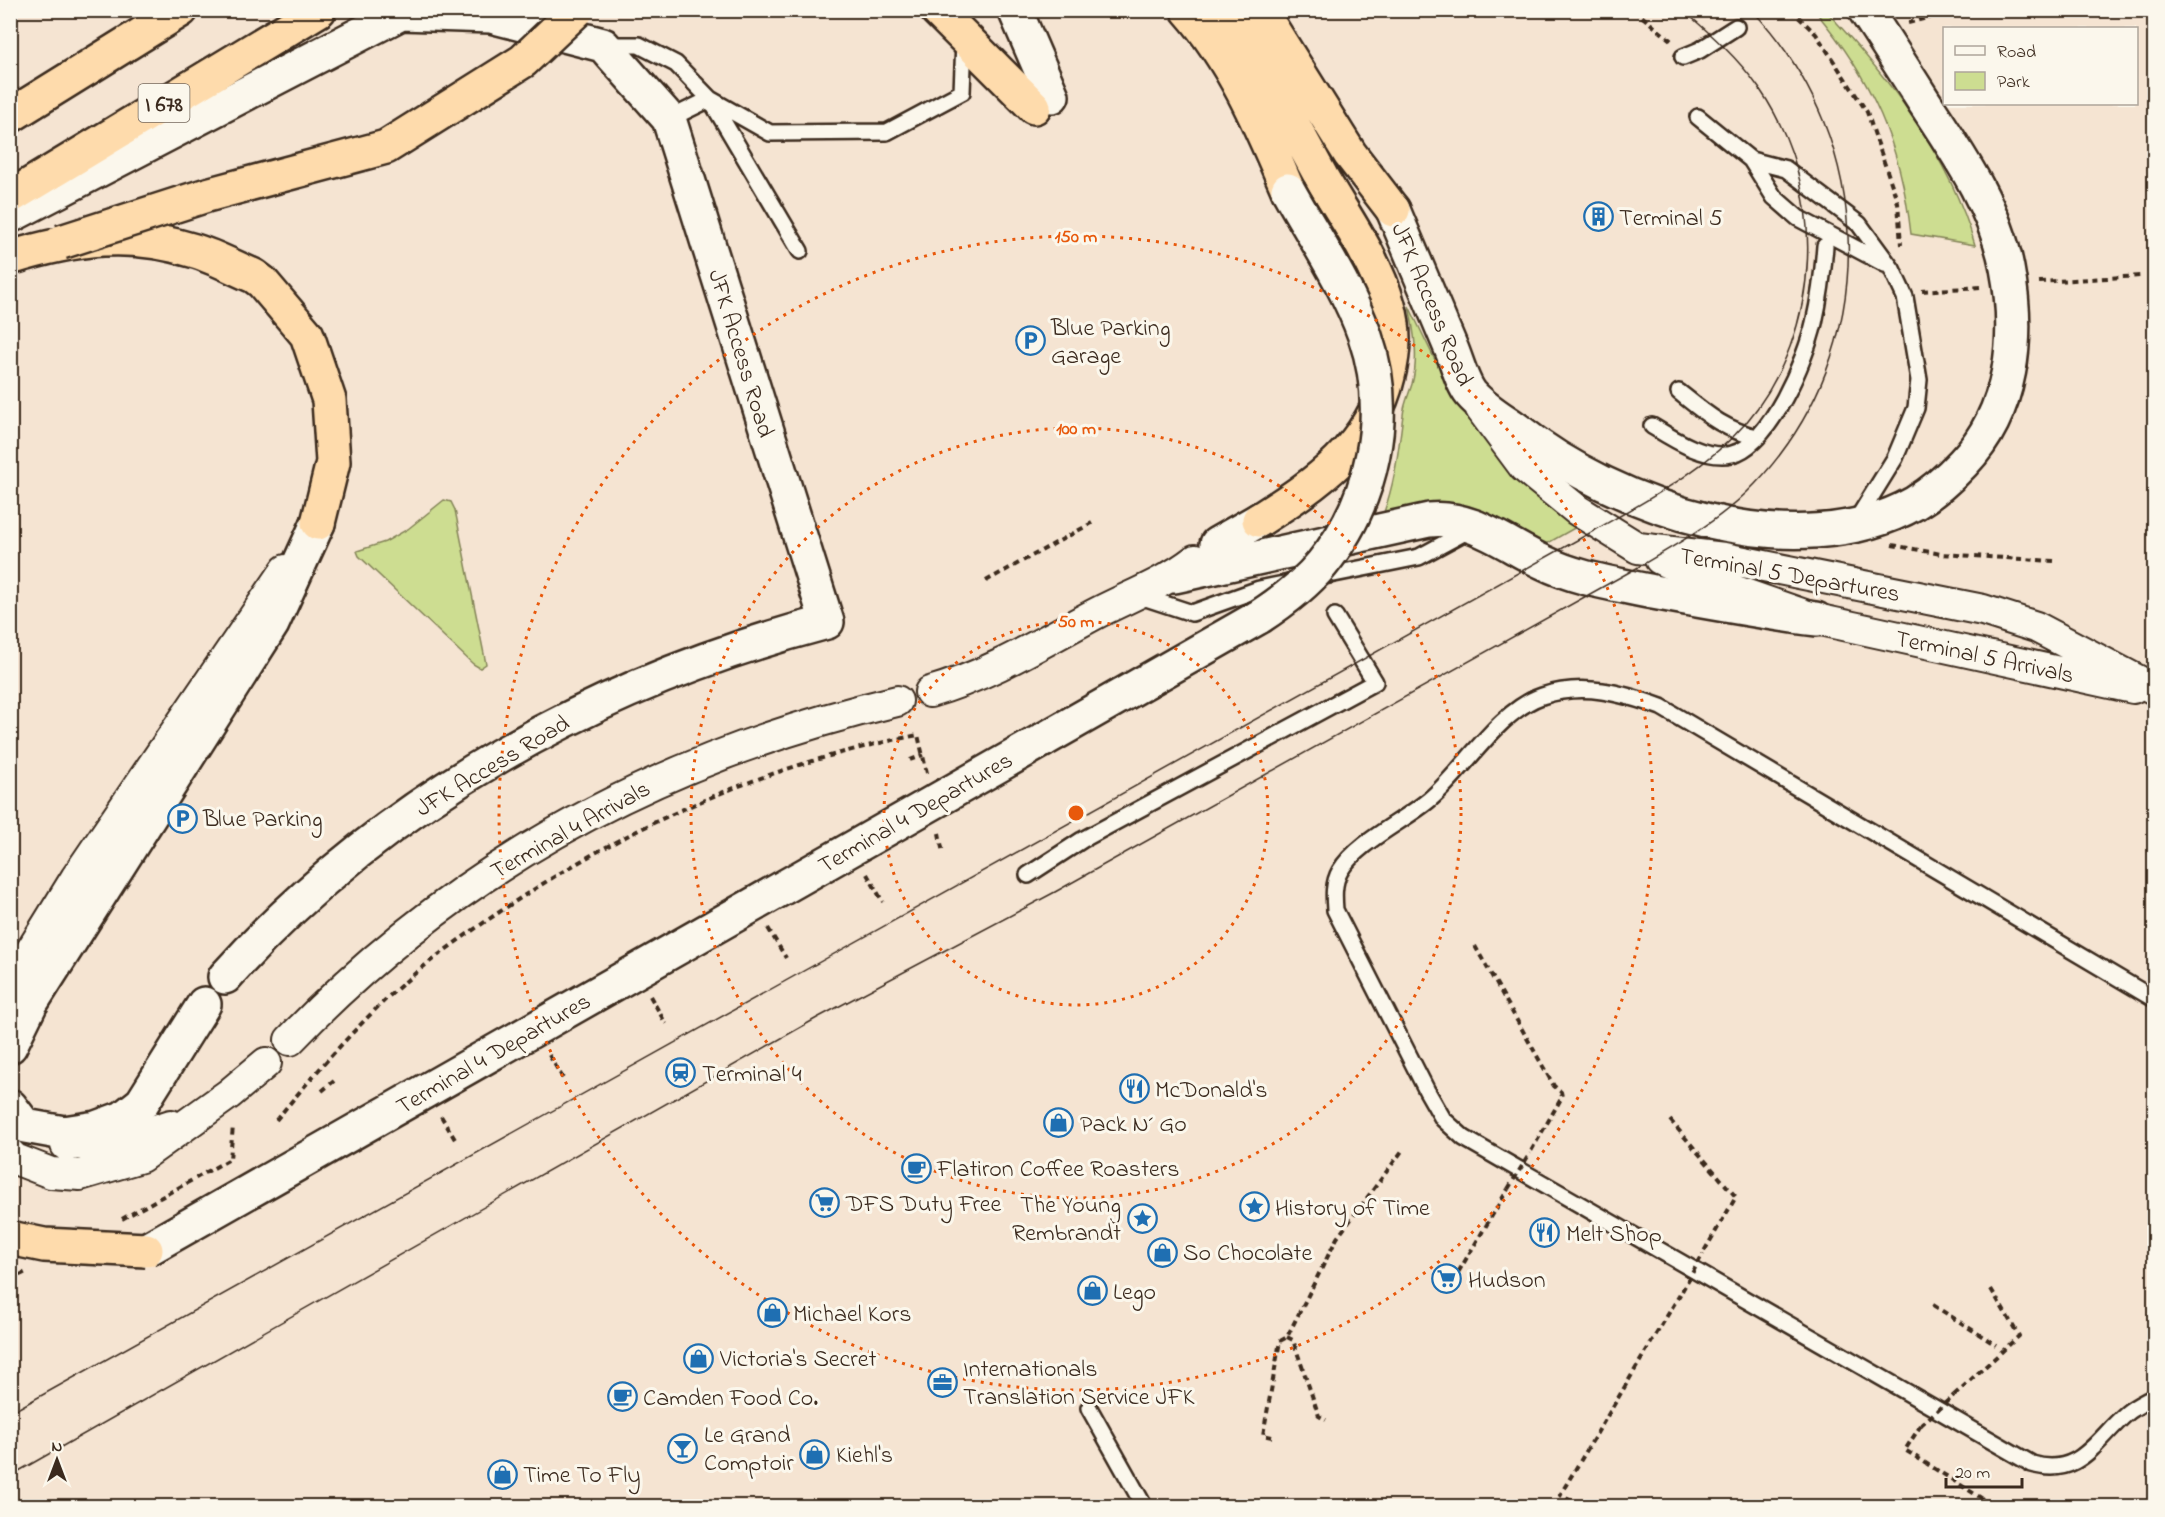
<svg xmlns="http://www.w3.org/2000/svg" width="2165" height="1517" font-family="'Indie Flower',sans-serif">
<rect width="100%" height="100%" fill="#fbf7ec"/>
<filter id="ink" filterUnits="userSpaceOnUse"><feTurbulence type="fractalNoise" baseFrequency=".0167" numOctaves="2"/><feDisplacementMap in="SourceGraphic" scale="12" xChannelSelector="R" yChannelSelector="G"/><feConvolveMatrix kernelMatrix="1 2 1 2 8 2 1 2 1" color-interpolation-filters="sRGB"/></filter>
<g filter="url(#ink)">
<path fill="#f5e4d2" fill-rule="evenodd" d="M10,11H2154V1506H11ZM1944,28H2136V104H1944Z"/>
<path fill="#cddd91" stroke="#848458" stroke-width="1.5" d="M1815,11H1826C1889,78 1949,155 1975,245L1911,234C1901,144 1872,79 1815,11Z
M1409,306L1434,358L1462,404L1578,526L1541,547L1383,515C1396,479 1398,452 1403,415C1404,404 1409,394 1412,384C1419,358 1414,331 1409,306Z
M444,500L451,502L455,510L486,664L480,668L473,664L359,556L357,551L385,542L408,529Z"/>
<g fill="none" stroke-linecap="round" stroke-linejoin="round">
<defs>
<path id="lane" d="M606,45H639L676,64L710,99L770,133L887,132L962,92L964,40
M1683,57L1700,50L1736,27
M1698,117L1751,160L1774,197L1798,218L1885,264
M669,119L710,99L800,251
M1751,160L1786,169L1859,224L1892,269L1905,297L1919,380L1916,408L1895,458L1856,521
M1679,392C1704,412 1725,431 1758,437
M1652,426C1673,439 1705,460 1732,454C1770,445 1806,358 1814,323C1820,297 1823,272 1825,246
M1137,595L1192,613L1259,589L1419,557L1471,529
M1028,875L1082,840L1375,682L1335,616
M2154,999L1661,707C1622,693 1583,682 1542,696C1498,711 1464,771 1429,800C1404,821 1356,843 1340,871C1333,883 1334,897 1335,910L1427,1091L1443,1119L1464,1138L2032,1464C2079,1478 2095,1441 2126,1414C2134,1407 2145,1402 2154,1397
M1089,1408L1144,1506"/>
<path id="street" d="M1481,409L1524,467L1577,510L1638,548L1724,558L1983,610L2036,627L2154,689
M1660,559L1704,580L1816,619L2133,688
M930,692C989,675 1039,644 1093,615C1127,597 1164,584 1195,560
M10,985L76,878L286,570
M290,1040C457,866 663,756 897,701
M66,1145L125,1140L171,1125
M10,1154L15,1159L51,1173L80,1175L141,1157L229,1094L266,1063"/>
<path id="secondary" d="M1015,10L1052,96
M1393,210C1412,256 1432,302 1451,348C1457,362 1462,383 1471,394C1483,408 1502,419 1516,429C1615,508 1797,570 1915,503C1933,492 1949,478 1963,463C2013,411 2020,336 2007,268C1995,206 1957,152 1923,100C1904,70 1885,40 1865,10
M10,216L401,13L491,16L603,45L669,119L827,622C599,682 383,800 225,977
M1217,544L1259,520
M1175,576L1429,520C1471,515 1506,545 1543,562C1577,579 1616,584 1653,592C1707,602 1761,612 1816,619
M1043,740L1259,617
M10,1046L31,1003L272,624L318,523
M10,1106L25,1126L64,1133L96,1128L123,1118L142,1103L204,1004"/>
<path id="highway" d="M937,10L1034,107
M1188,10C1234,62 1261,127 1288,190
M1219,10C1262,62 1291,122 1323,180C1346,219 1376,261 1388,305C1395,328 1394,353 1388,376C1372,446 1316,484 1259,520
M1260,10L1350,154L1393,210
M10,116L181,10
M10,197L319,10
M10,258C75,238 129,230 195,251C215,257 235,268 254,276L262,282L307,335L329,400L333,462L318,523"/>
</defs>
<use href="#lane" stroke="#3b2a1e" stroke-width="20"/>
<use href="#street" stroke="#3b2a1e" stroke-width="34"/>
<use href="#secondary" stroke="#3b2a1e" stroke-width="38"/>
<use href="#highway" stroke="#3b2a1e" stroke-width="38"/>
<path stroke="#3b2a1e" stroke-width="4" stroke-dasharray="6 4.5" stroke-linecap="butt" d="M1634,10L1673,42
M1791,10L1816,34L1867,112L1898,203L1901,245
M1908,23L1959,10
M2039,282L2140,276
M1922,291L1980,287
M1892,545L1941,554L2054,561
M986,581L1092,523
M910,760L923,755
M939,833L943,853
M867,874L883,902
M768,928L786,958
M1475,946L1554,1086L1561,1092L1562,1097L1530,1153
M650,996L666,1024
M549,1055L564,1080
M322,1091L334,1081
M441,1116L456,1141
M276,1120C310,1079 345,1039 383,1002C418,968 458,940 498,913C625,826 767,764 918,735L927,773
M1670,1120L1736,1197L1703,1253
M122,1219L230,1159L233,1126
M10,1280L26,1272
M1453,1281L1508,1189
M1933,1305L1996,1345
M1287,1337L1293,1340L1319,1416L1326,1420
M1954,1395L2019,1336L1991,1289
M1921,1425L1905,1450L1986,1501L1989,1506
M1272,1437L1263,1435L1280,1341L1287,1337L1337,1238L1402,1151
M1581,1506L1560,1495L1682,1291"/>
<use href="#lane" stroke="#fbf7ec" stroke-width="15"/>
<use href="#street" stroke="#fbf7ec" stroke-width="30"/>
<use href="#secondary" stroke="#fbf7ec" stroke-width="33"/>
<use href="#highway" stroke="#fedbac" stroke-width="33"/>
<path stroke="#3b2a1e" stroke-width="1.5" d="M10,1413L1597,529C1649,499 1705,470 1745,424C1824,331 1828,188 1759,88C1738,58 1711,34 1683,10
M10,1476L817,1018L1055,892L1633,570C1676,545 1720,521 1755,484C1882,350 1878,143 1752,10"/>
<defs>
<path id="secondary-bridge" d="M1259,617C1282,602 1304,586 1322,564C1373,502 1392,413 1365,336C1347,285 1314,237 1288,190
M146,1250L1043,740"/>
<path id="highway-bridge" d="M61,242L207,195L386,147L523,61L577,10
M10,1238L44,1245L146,1250"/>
</defs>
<use href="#secondary-bridge" stroke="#3b2a1e" stroke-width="38" stroke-linecap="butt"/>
<use href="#highway-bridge" stroke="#3b2a1e" stroke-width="38" stroke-linecap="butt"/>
<path stroke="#3b2a1e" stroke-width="4" stroke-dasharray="6 4.5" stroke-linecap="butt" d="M1508,1189L1530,1153
M1682,1291L1703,1254
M1921,1425L1954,1395"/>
<use href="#secondary-bridge" stroke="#fbf7ec" stroke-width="33"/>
<use href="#highway-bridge" stroke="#fedbac" stroke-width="33"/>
</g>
</g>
<g fill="none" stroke="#e8590c" stroke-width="3" stroke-dasharray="3 6">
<circle cx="1076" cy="813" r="192"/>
<circle cx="1076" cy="813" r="385"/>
<circle cx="1076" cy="813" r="577"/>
</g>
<defs>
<symbol id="building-ring" viewBox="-11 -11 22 22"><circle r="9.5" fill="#fbf7ec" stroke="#1f6fb2" stroke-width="1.5"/><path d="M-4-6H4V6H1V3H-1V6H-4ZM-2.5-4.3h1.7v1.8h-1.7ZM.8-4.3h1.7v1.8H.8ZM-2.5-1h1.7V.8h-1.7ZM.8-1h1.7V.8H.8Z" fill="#1f6fb2"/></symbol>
<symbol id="parking-ring" viewBox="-11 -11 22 22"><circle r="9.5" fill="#fbf7ec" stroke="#1f6fb2" stroke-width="1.5"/><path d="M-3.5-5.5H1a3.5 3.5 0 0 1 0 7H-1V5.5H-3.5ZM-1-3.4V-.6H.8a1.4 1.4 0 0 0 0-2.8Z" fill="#1f6fb2"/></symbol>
<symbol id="station-ring" viewBox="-11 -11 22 22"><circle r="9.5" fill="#fbf7ec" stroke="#1f6fb2" stroke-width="1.5"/><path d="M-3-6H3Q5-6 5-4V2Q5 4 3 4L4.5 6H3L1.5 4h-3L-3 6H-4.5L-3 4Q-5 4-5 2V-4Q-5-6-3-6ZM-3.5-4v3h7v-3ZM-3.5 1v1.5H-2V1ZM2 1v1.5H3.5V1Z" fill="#1f6fb2"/></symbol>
<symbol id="restaurant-ring" viewBox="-11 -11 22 22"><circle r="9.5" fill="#fbf7ec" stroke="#1f6fb2" stroke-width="1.5"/><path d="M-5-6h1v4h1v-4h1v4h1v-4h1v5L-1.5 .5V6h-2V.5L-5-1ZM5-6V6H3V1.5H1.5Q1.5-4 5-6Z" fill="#1f6fb2"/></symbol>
<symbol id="shop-ring" viewBox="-11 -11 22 22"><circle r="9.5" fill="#fbf7ec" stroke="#1f6fb2" stroke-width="1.5"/><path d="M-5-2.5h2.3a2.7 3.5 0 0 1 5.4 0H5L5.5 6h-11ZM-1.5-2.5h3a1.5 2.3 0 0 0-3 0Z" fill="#1f6fb2"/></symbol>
<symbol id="cafe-ring" viewBox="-11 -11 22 22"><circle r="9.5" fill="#fbf7ec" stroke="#1f6fb2" stroke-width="1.5"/><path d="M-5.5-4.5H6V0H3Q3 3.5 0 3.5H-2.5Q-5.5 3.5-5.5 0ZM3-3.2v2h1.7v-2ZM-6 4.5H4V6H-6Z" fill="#1f6fb2"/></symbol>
<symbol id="supermarket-ring" viewBox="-11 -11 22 22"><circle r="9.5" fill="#fbf7ec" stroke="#1f6fb2" stroke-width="1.5"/><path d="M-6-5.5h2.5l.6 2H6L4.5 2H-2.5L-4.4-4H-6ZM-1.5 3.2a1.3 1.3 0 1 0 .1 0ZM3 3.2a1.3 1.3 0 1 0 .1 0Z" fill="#1f6fb2"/></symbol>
<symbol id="sight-ring" viewBox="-11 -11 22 22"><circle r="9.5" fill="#fbf7ec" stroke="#1f6fb2" stroke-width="1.5"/><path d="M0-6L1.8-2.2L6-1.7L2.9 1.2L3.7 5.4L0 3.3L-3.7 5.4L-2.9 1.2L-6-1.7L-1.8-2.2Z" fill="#1f6fb2"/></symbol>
<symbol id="office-ring" viewBox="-11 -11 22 22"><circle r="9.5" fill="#fbf7ec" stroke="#1f6fb2" stroke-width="1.5"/><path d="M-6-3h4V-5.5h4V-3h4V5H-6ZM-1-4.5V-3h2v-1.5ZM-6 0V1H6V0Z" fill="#1f6fb2"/></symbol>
<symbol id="bar-ring" viewBox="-11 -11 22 22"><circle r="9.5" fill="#fbf7ec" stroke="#1f6fb2" stroke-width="1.5"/><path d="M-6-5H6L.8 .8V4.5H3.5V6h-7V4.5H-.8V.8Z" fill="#1f6fb2"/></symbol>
</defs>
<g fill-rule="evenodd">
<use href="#building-ring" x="1582" y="200" width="33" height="33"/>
<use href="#parking-ring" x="1014" y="324" width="33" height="33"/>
<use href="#parking-ring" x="166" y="802" width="33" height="33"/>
<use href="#station-ring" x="664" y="1056" width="33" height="33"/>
<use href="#restaurant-ring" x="1118" y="1072" width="33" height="33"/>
<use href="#shop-ring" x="1042" y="1106" width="33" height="33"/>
<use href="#cafe-ring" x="900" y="1152" width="33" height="33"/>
<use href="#supermarket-ring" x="808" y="1186" width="33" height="33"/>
<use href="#sight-ring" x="1238" y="1190" width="33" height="33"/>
<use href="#sight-ring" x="1126" y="1202" width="33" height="33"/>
<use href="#restaurant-ring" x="1528" y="1216" width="33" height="33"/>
<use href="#shop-ring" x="1146" y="1236" width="33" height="33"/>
<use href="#supermarket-ring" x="1430" y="1262" width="33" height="33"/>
<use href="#shop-ring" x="1076" y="1274" width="33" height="33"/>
<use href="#shop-ring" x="756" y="1296" width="33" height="33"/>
<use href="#shop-ring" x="682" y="1342" width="33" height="33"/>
<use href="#office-ring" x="926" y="1366" width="33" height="33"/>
<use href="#cafe-ring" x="606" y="1380" width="33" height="33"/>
<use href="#bar-ring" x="666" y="1432" width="33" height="33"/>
<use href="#shop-ring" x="798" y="1438" width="33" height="33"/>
<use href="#shop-ring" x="486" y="1458" width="33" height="33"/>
</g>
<g text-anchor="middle" stroke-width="6" stroke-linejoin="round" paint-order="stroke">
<rect fill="#fbf7ec" stroke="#75685c" stroke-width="1.5" x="138.5" y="84" width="51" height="38" rx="4.5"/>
<g font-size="22" font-weight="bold" fill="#3b2a1e">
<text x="164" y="111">I 678</text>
</g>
<g font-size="24" fill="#3b2a1e" stroke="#fbf7ec" text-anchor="start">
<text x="1619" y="225">Terminal 5</text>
<text x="1051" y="335">Blue Parking<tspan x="1051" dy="28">Garage</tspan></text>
<text x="203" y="826">Blue Parking</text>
<text x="702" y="1081">Terminal 4</text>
<text x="1155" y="1097">McDonald's</text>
<text x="1080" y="1131">Pack N´ Go</text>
<text x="937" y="1176">Flatiron Coffee Roasters</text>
<text x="846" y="1211">DFS Duty Free</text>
<text x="1121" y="1212" text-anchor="end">The Young<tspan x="1121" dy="28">Rembrandt</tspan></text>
<text x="1275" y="1215">History of Time</text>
<text x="1566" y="1241">Melt Shop</text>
<text x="1183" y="1260">So Chocolate</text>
<text x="1468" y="1287">Hudson</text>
<text x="1113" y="1299">Lego</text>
<text x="793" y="1321">Michael Kors</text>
<text x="720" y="1366">Victoria's Secret</text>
<text x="963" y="1376">Internationals<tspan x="963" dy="28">Translation Service JFK</tspan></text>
<text x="643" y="1405">Camden Food Co.</text>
<text x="704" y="1442">Le Grand<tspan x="704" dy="28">Comptoir</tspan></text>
<text x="836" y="1462">Kiehl's</text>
<text x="523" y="1482">Time To Fly</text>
</g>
<g font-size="24" fill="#3b2a1e" stroke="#fbf7ec">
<text transform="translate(1433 304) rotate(67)" y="8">JFK Access Road</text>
<text transform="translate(742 353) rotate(73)" y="8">JFK Access Road</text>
<text transform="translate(1790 574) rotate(10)" y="8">Terminal 5 Departures</text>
<text transform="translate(1985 656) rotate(12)" y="8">Terminal 5 Arrivals</text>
<text transform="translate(492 765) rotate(-31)" y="8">JFK Access Road</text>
<text transform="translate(915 812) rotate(-30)" y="8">Terminal 4 Departures</text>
<text transform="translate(570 829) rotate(-29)" y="8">Terminal 4 Arrivals</text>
<text transform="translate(493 1053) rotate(-30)" y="8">Terminal 4 Departures</text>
</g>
</g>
<circle cx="1076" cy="813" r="9" fill="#e8590c" stroke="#fbf7ec" stroke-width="3"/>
<g font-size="18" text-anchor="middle" font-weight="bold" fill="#e8590c" stroke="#fbf7ec" stroke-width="6" stroke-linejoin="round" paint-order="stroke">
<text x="1076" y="242">150 m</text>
<text x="1076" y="434">100 m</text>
<text x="1076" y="627">50 m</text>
</g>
<rect width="2165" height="1517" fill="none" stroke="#fbf7ec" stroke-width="36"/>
<rect x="18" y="18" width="2129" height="1481" fill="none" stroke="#3b2a1e" stroke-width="2" filter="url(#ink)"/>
<rect x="1943" y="27" width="195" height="78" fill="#fbf7ec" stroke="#aea59a" stroke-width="1.5"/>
<rect x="1955" y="46" width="30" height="9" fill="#fbf7ec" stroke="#aea59a" stroke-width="1.5"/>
<text x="1997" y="57" font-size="18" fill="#3b2a1e">Road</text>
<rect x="1955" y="72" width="30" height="18" fill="#cddd91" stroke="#aea59a" stroke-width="1.5"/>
<text x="1997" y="87" font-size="18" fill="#3b2a1e">Park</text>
<g transform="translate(57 1460)" stroke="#fbf7ec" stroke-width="4.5" paint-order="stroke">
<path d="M0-4.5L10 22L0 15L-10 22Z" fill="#3b2a1e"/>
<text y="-9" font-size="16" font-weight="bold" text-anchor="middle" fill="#3b2a1e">N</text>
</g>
<path d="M1946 1478v9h76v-9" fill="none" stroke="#3b2a1e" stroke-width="3"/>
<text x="1955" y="1478" font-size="18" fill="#3b2a1e" stroke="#fbf7ec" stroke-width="4.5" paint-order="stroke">20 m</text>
</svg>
